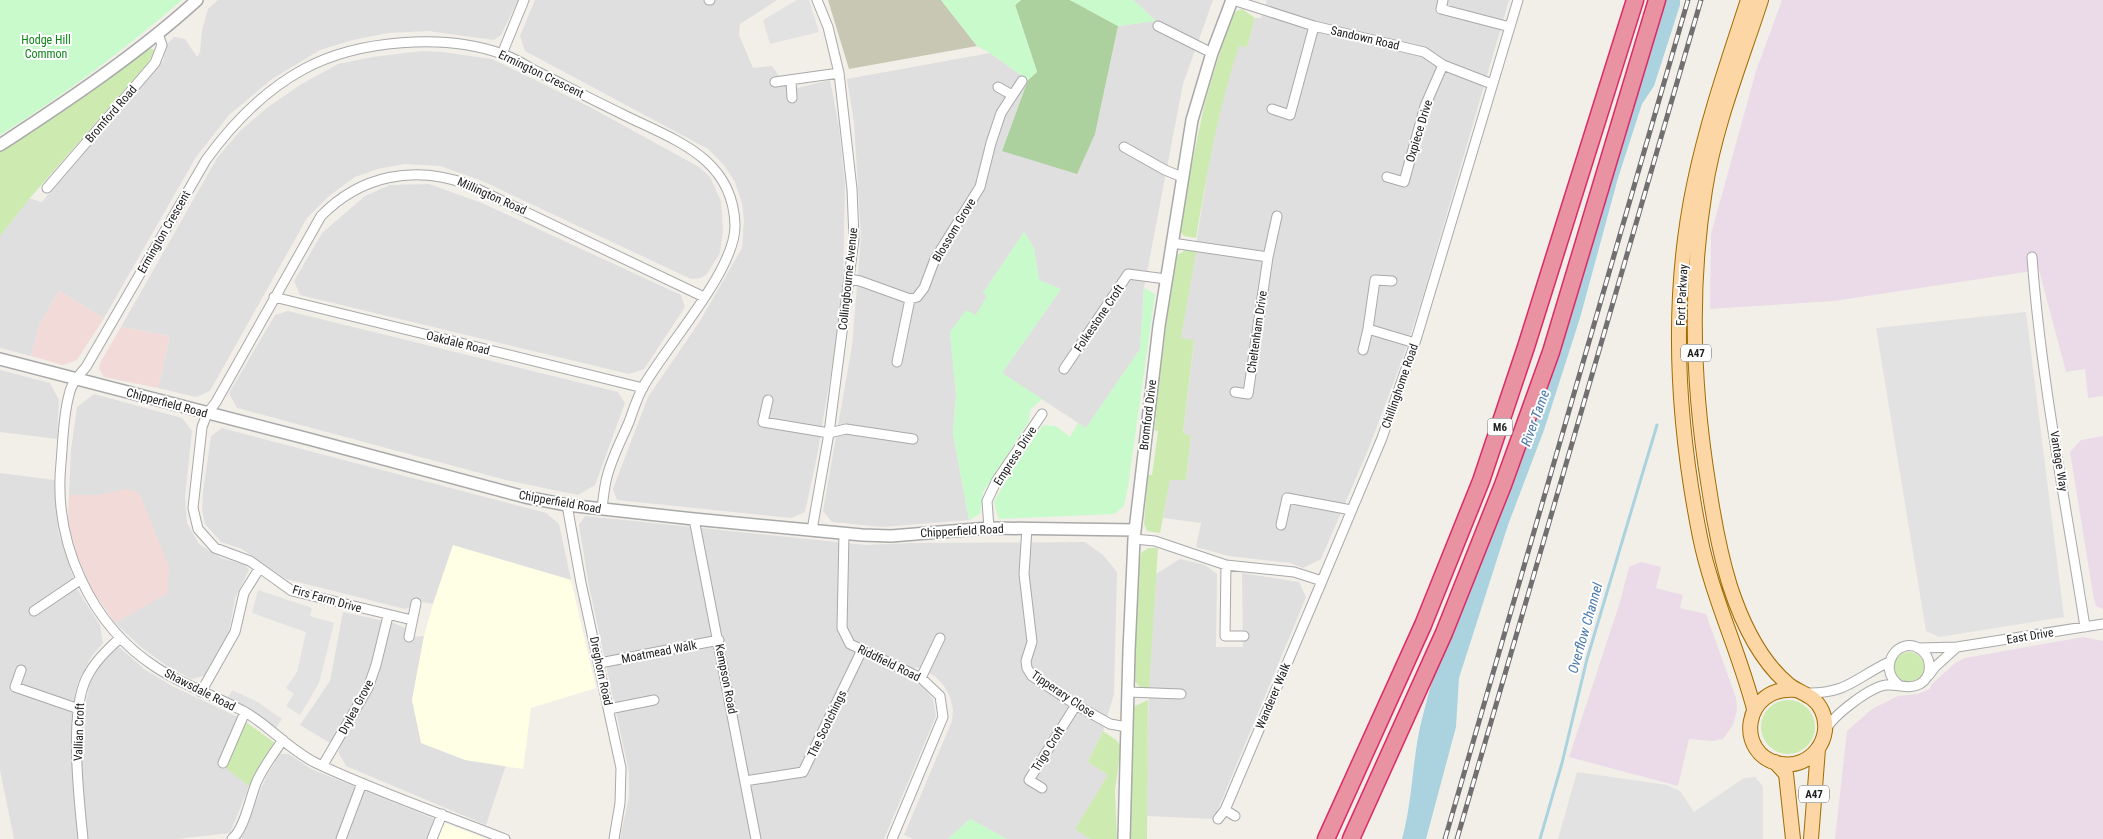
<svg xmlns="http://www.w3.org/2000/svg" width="2103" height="839" font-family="'Roboto Condensed',sans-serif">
<rect width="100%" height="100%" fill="#f2efe9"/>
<path fill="#e0dfdf" d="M218,0H518L501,35L494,40L428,31L388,33L353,40L320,50L272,79L229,115L196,157L104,318L59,291L40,324L31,356L0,348V236L29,198L42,202L163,61L167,44L174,37L185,39L197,57L200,52L202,30L208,9Z
M535,0H777L740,24L739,35L753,68L772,66L789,90L830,80L839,127L845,184L843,289L834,355L817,456L805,512L791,518L617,500L613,489L648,397L700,321L742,248L744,220L742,203L735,182L724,165L708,149L525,51L520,36Z
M1133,0H1213L1183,84L1144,288L1140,349L1086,428L1002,373L1061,289L1039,280L1034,248L1024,232L983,293L988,296L976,315L950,332L956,395L953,433L969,520L882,527L832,522L823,511L852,346L861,237L854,122L847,79L990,53L1028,80L1002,151L1095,134L1118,26L1156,21Z
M1267,0H1509L1423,296L1401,363L1368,450L1321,559L1303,568L1290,563L1229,556L1196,547L1201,523L1163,518L1170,479L1186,480L1191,436L1183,434L1194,341L1181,338L1210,157L1226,84L1239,45L1247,47L1255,18H1261Z
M422,51L442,52L492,59L588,106L699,167L710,177L721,201L723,231L720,253L707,274L701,278L691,279L480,180L440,166L404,164L378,169L355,177L329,196L307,218L210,391L196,397L158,388L170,336L121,327L217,158L240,131L268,107L300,85L338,64L373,57Z
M429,184L482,203L681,295L685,307L644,369L629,374L300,295L294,281L322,233L365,196L390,185Z
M288,311L618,392L625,403L595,485L578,495L506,480L237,408L229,393L275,315Z
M0,370L50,383L59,400L57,439L0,432Z
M94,394L182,418L192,431L185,497L187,523L199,544L221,558L245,565L249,570L235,598L229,632L204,676L191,679L167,666L141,647L115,623L168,592L102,496L69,495L71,450L77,407Z
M222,428L546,513L559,524L571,580L453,546L433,604L412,600L410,607L405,609L286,579L242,549L221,542L205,524L202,510L203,492L211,436Z
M0,473L55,480L58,531L77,589L100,625L103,643L91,657L78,682L75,693L72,738L84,735L86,702L90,682L107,654L118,646L144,669L172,686L242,719L221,763L249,786L230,833L177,839H14L0,770Z
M585,516L866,545L910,543L1085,542L1103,555L1117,572L1114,694L1103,731L1088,762L1108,775L1076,829L1090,839H1007L970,819L948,839H913L904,835L952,721L953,710L950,697L944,686L935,676L916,667L907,679L921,685L933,699L936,716L884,839H620L629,797V772L589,586L579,525Z
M1180,559L1205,565L1217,574L1216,647H1243L1242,573L1299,582L1306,597L1214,819L1146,816L1149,683L1156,574Z
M343,612L394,623L405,628L407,635L414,637L424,636L412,700L465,760L506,765L486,825L346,766L338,752L340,749L300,725L330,681Z
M280,754H289L311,769L442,822L436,839H240L266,777Z"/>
<path fill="#f2dad9" d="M59,291L104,318L77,360L63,365L31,356L40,324Z
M121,327L170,336L158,388L104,377L99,369L100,363Z
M126,489L138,492L142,500L169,567L168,593L115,623L90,587L76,552L68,521L69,495H99Z"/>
<path fill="#ebdbe8" d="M1782,0H2103V396L2088,398L2085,369L2066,372L2039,270L1834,301L1710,309L1711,234L1756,71Z
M2103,436V609L2096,606L2093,594L2070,452L2081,440Z
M1641,562L1661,567L1656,588L1683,595L1680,608L1706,614L1736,698L1737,710L1733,725L1723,739L1713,741L1689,739L1678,786L1569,757L1620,602L1629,567Z
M2083,637L2103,641V839H1835L1847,731L1872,709L1898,696L1917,694L1930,689L1931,685L1955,663L1965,658Z"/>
<path fill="#ffffe5" d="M453,545L571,580L596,688L531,708L523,769L465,760L421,743L412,700L424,636L433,604Z
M442,822L487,839H436Z"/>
<path fill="#c7c7b4" d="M828,0H941L977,46L849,69Z"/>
<path fill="#cdebb0" d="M1242,9L1255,18L1247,47L1239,46C1218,109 1207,173 1196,238L1184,236L1180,231L1179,224L1205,102L1226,32L1228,19L1232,13Z
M146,47L155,50L148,63L30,198L0,236V151L47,119Z
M1186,250L1196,251L1181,338L1194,340L1183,433L1191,436L1186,480H1170L1160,533L1147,531L1144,524L1148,475H1152L1158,431L1154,430L1156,418H1154L1175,256Z
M1148,548H1158L1149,689L1140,687L1133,679L1139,567L1141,553Z
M1894 667a15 15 0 1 1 30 0a15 15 0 1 1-30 0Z
M1148,700L1147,839H1130L1132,710L1135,706Z
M1761 727a27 27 0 1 1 54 0a27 27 0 1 1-54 0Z
M242,719L275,743L249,786L221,764Z
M1103,731L1116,740L1121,746L1115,791L1117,839H1090L1075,829L1108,775L1088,762Z"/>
<path fill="#add19e" d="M1021,0H1070L1118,26L1095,134L1077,174L1002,151L1028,80L1037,72L1015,5Z"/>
<path fill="#c8facc" d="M0,0H182C125,49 64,95 0,135Z
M941,0H1021L1015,5L1037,72L1028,80L990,53L977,46Z
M1070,0H1133L1156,21L1118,26Z
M1024,232L1034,248L1039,280L1061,289L1002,373L1042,399L1030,410L1029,421L983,492L980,514L969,520L953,433L956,395L950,332L966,310L976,315L987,296L983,293Z
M1144,288L1155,294L1128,486L1124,506L1114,514L999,519L994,502L1013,468L1043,425L1056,426L1070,437L1078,423L1086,428L1140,349Z
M970,819L1007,839H948Z"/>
<path fill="#e2e2e2" d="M797,0H809L819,32L770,44L763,20Z
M2026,312L2064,617L1939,637L1926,631L1876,328Z
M258,590L312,608L310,616L334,623L319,683L300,715L286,706L294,694L286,688L297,672L306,632L252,613Z
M232,690L256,701L282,719L276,728L246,708L228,698Z
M1577,772L1667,785L1680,791L1694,812L1744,778L1755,777L1763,786V839H1558Z"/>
<path fill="#aad3df" d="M1661,0H1680V5L1654,86L1642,104L1618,178L1580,318L1544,430L1508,525L1459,678L1456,727L1426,839H1402C1413,800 1412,758 1422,719C1439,650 1463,582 1487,516Z"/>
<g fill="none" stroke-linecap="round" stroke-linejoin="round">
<path stroke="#aad3df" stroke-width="3" d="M1540,839L1562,763L1587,659L1657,425"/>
<defs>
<path id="minor" d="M709,0H710
M1233,0L1314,26L1424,52L1443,65L1492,84
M1443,0L1441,9L1510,27
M1158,26L1212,53
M502,54L524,0
M791,81L792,98
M775,82L839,73
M998,87L1012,95
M1272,109L1290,115L1314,26
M1124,147L1165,170L1182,177
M1387,177L1404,182L1425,106L1443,65
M47,188L155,63L162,45L158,34
M1172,243L1268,257
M2032,257C2041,381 2066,504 2085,627
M849,279L860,281L910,299L917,297L924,288L935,259L980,187L991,143L1001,113L1022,81
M1392,281L1375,280L1368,329L1415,343
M274,297L643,388
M1363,350L1368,329
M897,362L910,299
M1064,369L1128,274L1166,279
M1235,392L1248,394L1268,257L1277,216
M768,400L763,422L829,433L846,429L913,439
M567,505L581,583L621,768L620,803L614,839
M694,519L756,839
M1281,525L1287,498L1351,510
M989,528L987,501L997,480L1042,414
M1027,528L1024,574L1032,642L1026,661L1027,668L1032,676L1076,705L1110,724L1127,727
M812,530L829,433L854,239L852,189L839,73L828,27L817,0
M844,534L842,628L850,644L921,678L940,696L943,717L892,839
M1134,539L1155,541L1226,565L1294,572L1322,581L1382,438L1415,343L1518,0
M1226,565L1225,636H1244
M34,611L80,580
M412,620L292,591L250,561L215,548L198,529L193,508L202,427L207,414L216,402L321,216C361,175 414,165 467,184L704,297
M409,637L416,603
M1919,648L1957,647L2103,624
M600,663L719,640
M21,670L15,687L79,709
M1929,675L1935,667L1957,647
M921,678L940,638
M201,692L235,632L244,593L259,569
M1128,692L1181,694
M1806,693C1847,694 1855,678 1889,662
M609,709L654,700
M1826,730C1832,716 1870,687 1886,685C1898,684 1909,690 1920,684C1933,676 1932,657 1920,649C1898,635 1876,668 1899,685
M223,763L245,712
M323,765L368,688L376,665L388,616
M745,781L803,772L862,650
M1042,788L1029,780L1076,705
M1225,810L1235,816
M1218,819L1225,810L1322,581
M83,839C79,798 69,715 86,679C94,662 107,650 120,638
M232,839C245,828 250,797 257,781C264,766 273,754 283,740
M341,839L362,783
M432,839L442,814
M505,839C442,814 377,792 316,763C289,750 270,726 245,712C216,696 185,686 157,668C90,625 53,542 61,463C63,441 63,417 69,395C71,384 79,375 86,367L206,160C232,124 265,90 304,69C357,40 445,33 502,54C515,58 528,67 540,73C568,87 595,101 622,114C674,140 733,157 735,225C736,270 666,346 643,387C637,398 633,411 629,422C621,441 610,461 606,481C604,490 603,500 602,509"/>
<path id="tertiary" d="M0,145C66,102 139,53 197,0
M0,359L309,439L525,497L567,505L694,519L862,535L891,536L989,528L1135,530
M1124,839L1129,651L1134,539L1159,326L1192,120L1212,53L1232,0"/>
<path id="primary" d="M1748,0C1728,61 1707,122 1694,185C1670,300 1677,422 1700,537C1712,596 1739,651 1754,709
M1761,0C1741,62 1715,125 1705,190C1689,288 1693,390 1709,488C1714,521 1720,554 1730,586C1742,623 1759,660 1789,685C1801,694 1815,695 1822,711C1834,738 1811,769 1781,764C1734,756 1742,684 1797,690
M1775,762L1786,774L1793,839
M1811,839L1818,749"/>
<path id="motorway" d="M1326,839L1423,625L1481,481L1526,347L1635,0
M1351,839L1444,633L1503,485L1551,352L1657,0"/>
</defs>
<use href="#minor" stroke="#a9a9a9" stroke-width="11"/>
<use href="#tertiary" stroke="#a9a9a9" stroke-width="14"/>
<use href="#primary" stroke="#a06b00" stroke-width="16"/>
<use href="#motorway" stroke="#dc2a67" stroke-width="19"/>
<use href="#minor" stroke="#fff" stroke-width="9"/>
<use href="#tertiary" stroke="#fff" stroke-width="11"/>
<use href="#primary" stroke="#fcd6a4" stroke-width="14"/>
<use href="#motorway" stroke="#e892a2" stroke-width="16"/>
<defs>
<path id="rail" d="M1445,839L1688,0
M1457,839L1701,0"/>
</defs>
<use href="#rail" stroke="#707070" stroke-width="5"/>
<use href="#rail" stroke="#fff" stroke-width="3" stroke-dasharray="9" stroke-linecap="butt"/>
</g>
<g text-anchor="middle" stroke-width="4" stroke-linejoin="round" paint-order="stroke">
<g fill="#fff" stroke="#646464" stroke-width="1">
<rect x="1681" y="344.5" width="30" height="17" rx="4"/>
<rect x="1487.5" y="418.5" width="25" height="17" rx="4"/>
<rect x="1799" y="785.5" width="30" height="17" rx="4"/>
</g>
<g font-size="11" font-weight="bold" fill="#222">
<text x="1696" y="357">A47</text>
<text x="1500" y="431">M6</text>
<text x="1814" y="798">A47</text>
</g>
<g font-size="12" fill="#222" stroke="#fff">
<text transform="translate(1365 38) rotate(13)" y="4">Sandown Road</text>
<text transform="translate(541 74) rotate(26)" y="4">Ermington Crescent</text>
<text transform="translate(111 114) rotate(-49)" y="4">Bromford Road</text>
<text transform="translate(1419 131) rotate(-73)" y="4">Oxpiece Drive</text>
<text transform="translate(492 196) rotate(24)" y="4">Millington Road</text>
<text transform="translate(954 230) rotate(-59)" y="4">Blossom Grove</text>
<text transform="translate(164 232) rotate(-60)" y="4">Ermington Crescent</text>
<text transform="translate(848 279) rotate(-84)" y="4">Collingbourne Avenue</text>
<text transform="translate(1682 295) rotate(-87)" y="4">Fort Parkway</text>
<text transform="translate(1099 318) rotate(-56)" y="4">Folkestone Croft</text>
<text transform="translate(1257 332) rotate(-82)" y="4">Cheltenham Drive</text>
<text transform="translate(458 343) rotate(14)" y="4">Oakdale Road</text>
<text transform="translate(1400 386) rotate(-71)" y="4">Chillinghome Road</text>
<text transform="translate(167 403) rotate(15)" y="4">Chipperfield Road</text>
<text transform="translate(1148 415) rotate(-83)" y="4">Bromford Drive</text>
<text transform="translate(1015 456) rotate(-57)" y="4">Empress Drive</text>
<text transform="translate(2059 461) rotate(81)" y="4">Vantage Way</text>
<text transform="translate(560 502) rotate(10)" y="4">Chipperfield Road</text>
<text transform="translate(962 531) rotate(-3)" y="4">Chipperfield Road</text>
<text transform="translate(327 599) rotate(16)" y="4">Firs Farm Drive</text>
<text transform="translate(2030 636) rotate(-9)" y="4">East Drive</text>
<text transform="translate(659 652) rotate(-11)" y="4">Moatmead Walk</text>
<text transform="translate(889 663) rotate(26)" y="4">Riddfield Road</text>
<text transform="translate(601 671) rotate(78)" y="4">Dreghorn Road</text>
<text transform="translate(726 679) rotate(79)" y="4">Kempson Road</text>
<text transform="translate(200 690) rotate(27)" y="4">Shawsdale Road</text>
<text transform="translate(1063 694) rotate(34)" y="4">Tipperary Close</text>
<text transform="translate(1273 696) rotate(-67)" y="4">Wanderer Walk</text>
<text transform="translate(356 707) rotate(-62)" y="4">Drylea Grove</text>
<text transform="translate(827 724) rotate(-64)" y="4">The Scotchings</text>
<text transform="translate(79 732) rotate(-88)" y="4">Vallian Croft</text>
<text transform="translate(1048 749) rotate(-58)" y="4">Trigo Croft</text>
</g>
<g font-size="12" fill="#0c8416" stroke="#fff">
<text x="46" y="44">Hodge Hill<tspan x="46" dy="14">Common</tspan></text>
</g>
<g font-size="14" font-style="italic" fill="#4a7aab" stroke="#fff">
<text transform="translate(1535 418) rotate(-70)" y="5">River Tame</text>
<text transform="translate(1585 628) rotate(-74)" y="5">Overflow Channel</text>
</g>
</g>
</svg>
